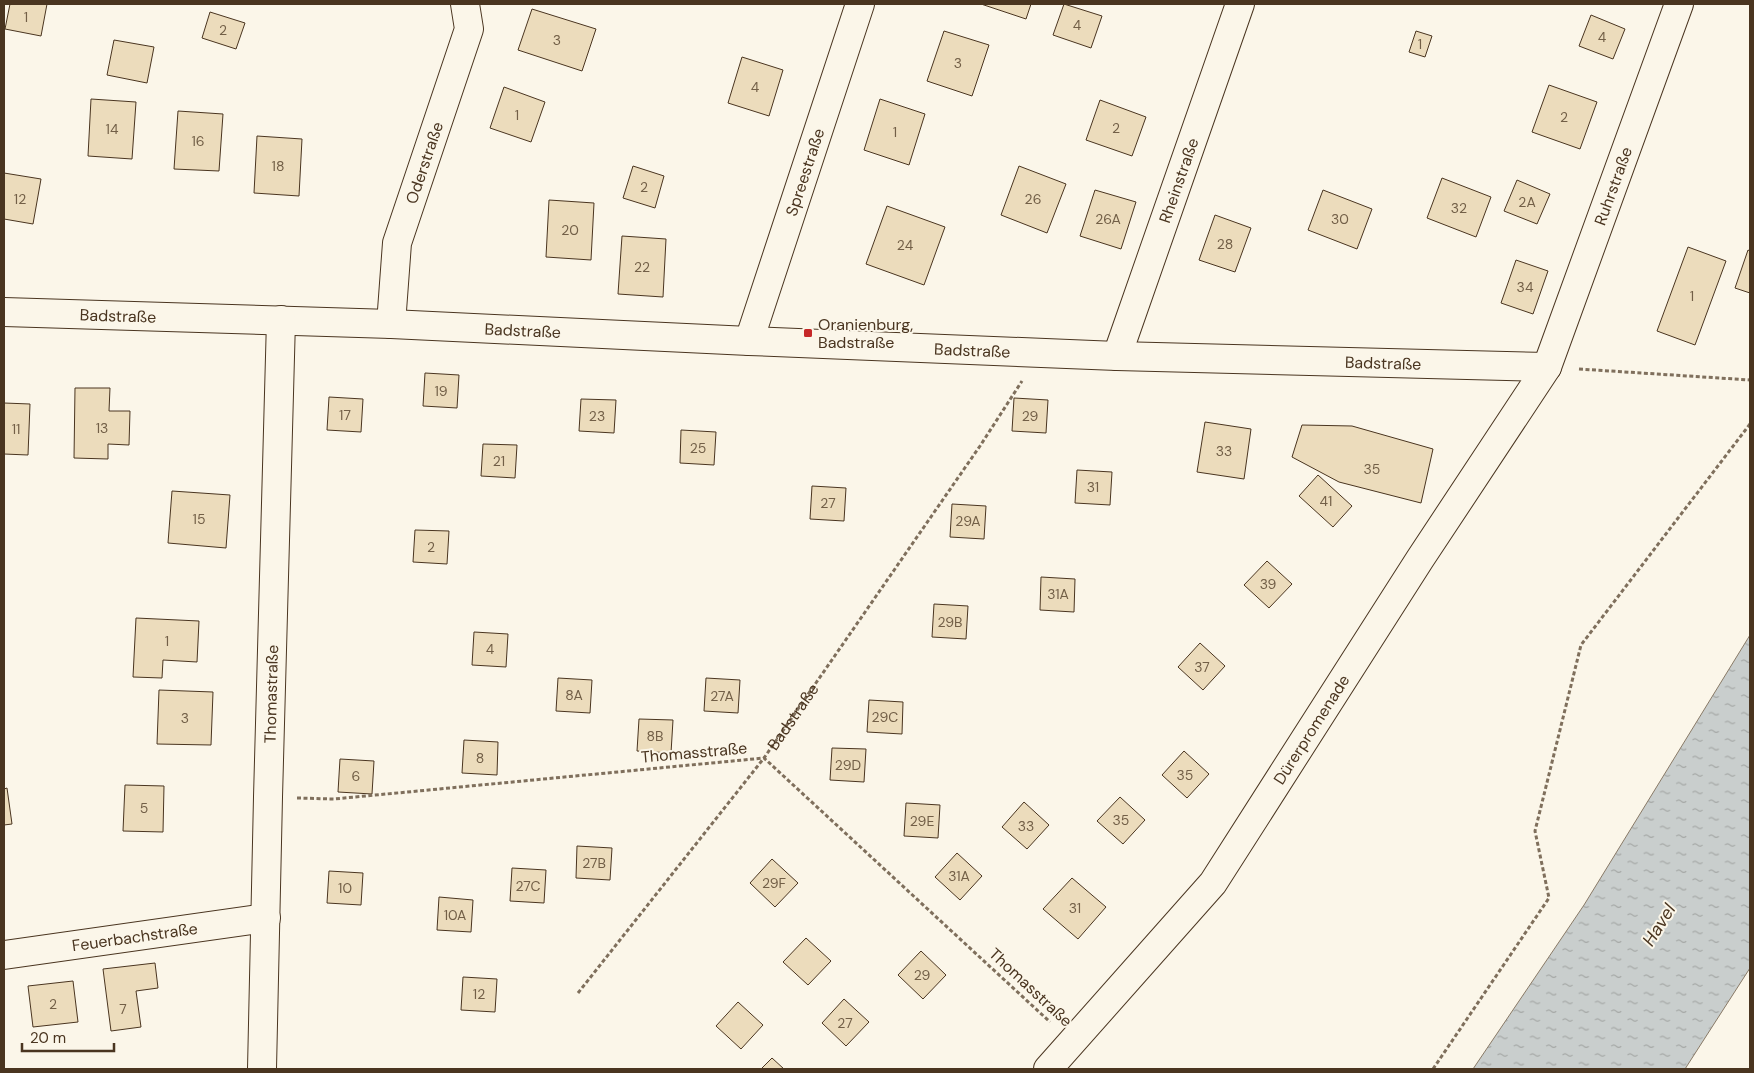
<svg xmlns="http://www.w3.org/2000/svg" width="1754" height="1073" font-family="'DM Sans',sans-serif">
<defs>
<pattern id="water-ripples" width="26" height="14" patternUnits="userSpaceOnUse" patternTransform="scale(1.25)"><rect width="26" height="14" fill="#c9cecd"/><path d="M2 4q2-2 4 0t4 0M15 11q2-2 4 0t4 0" fill="none" stroke="#a5a8a6"/></pattern>
</defs>
<rect width="100%" height="100%" fill="#fbf6e9"/>
<path fill="url(#water-ripples)" stroke="#887966" d="M1750,635V968L1685,1069H1473L1584,905Z"/>
<path fill="#ecdcbc" stroke="#4a3520" d="M10,4H47L41,36L5,29Z
M981,4H1031L1026,19Z
M1064,4L1102,16L1091,48L1053,35Z
M532,9L596,29L582,71L518,50Z
M210,12L245,23L236,49L202,38Z
M1591,15L1625,29L1613,59L1579,46Z
M944,31L989,45L972,96L927,81Z
M1416,31L1432,36L1425,57L1409,52Z
M114,40L154,47L147,83L107,75Z
M742,57L783,70L769,116L728,103Z
M1549,85L1597,102L1580,149L1532,132Z
M504,87L545,102L531,142L490,128Z
M91,99L136,102L132,159L88,156Z
M880,99L925,114L909,165L864,150Z
M1100,100L1146,117L1132,156L1086,140Z
M178,111L223,114L219,171L174,169Z
M257,136L302,139L299,196L254,193Z
M633,166L664,176L655,208L623,198Z
M1019,166L1066,184L1047,233L1001,215Z
M4,173L41,179L33,224L4,219Z
M1442,178L1491,197L1476,237L1427,218Z
M1517,180L1550,194L1537,224L1504,211Z
M1095,190L1136,202L1121,249L1080,236Z
M1323,190L1372,209L1357,249L1308,230Z
M549,200L594,203L591,260L546,257Z
M887,206L945,227L924,285L866,264Z
M1215,215L1251,228L1235,272L1199,260Z
M622,236L666,239L663,297L618,294Z
M1688,247L1726,261L1695,345L1657,331Z
M1748,250L1750,251V293L1735,288Z
M1516,260L1548,271L1533,314L1501,303Z
M425,373L459,375L457,408L423,406Z
M75,388H110L109,411H130L129,445L108,444V459L74,458Z
M329,397L363,399L361,432L327,430Z
M1014,398L1048,400L1046,433L1012,431Z
M581,399L616,400L614,433L579,431Z
M4,403L30,404L28,455L4,454Z
M1205,422L1251,429L1244,479L1197,472Z
M1302,425L1352,426L1433,449L1421,503L1339,482L1292,457Z
M681,430L716,432L714,465L680,463Z
M483,444L517,445L515,478L481,476Z
M1077,470L1112,472L1110,505L1075,503Z
M1318,475L1352,506L1333,527L1299,496Z
M812,486L846,488L844,521L810,519Z
M172,491L230,495L226,548L168,543Z
M952,504L986,506L984,539L950,537Z
M415,530L449,531L447,564L413,562Z
M1267,561L1292,584L1269,608L1244,585Z
M1041,577L1075,579L1074,612L1040,610Z
M934,604L968,606L966,639L932,637Z
M136,618L199,621L197,662L163,660L162,678L133,677Z
M474,632L508,634L506,667L472,665Z
M1200,643L1225,666L1203,690L1178,667Z
M558,678L592,680L590,713L556,711Z
M706,678L740,680L738,713L704,711Z
M159,690L213,692L211,745L157,744Z
M869,700L903,702L902,734L867,732Z
M639,719L673,720L671,753L637,751Z
M464,740L498,742L497,775L462,773Z
M832,748L866,749L864,782L830,780Z
M1184,751L1209,774L1187,798L1162,775Z
M340,759L374,761L372,794L338,792Z
M125,785L164,786L163,832L123,831Z
M7,788L12,824L4,825V789Z
M1120,797L1145,820L1123,844L1097,821Z
M1024,802L1049,825L1027,849L1002,827Z
M906,803L940,805L938,838L904,836Z
M577,846L612,848L610,880L576,878Z
M957,853L982,876L960,900L935,877Z
M772,859L798,883L775,907L750,883Z
M512,868L546,870L544,903L510,901Z
M329,871L363,873L361,905L327,903Z
M1072,878L1106,907L1078,939L1043,909Z
M439,897L473,900L471,932L437,930Z
M806,938L831,961L808,985L783,962Z
M921,951L946,975L923,999L898,975Z
M155,963L158,988L136,991L141,1027L111,1031L103,969Z
M463,977L497,979L495,1012L461,1010Z
M73,981L78,1022L33,1027L28,986Z
M844,999L869,1022L846,1046L822,1023Z
M738,1002L763,1025L741,1049L716,1026Z
M772,1058L784,1069H761Z"/>
<g fill="none" stroke-linecap="round" stroke-linejoin="round">
<defs>
<g id="street">
<path id="s2" d="M4,312L391,324L749,341L1117,356L1547,367"/>
<path id="s3" d="M391,324L397,243L469,29L465,4"/>
<path id="s4" d="M749,341L860,4"/>
<path id="s5" d="M1117,356L1240,4"/>
<path id="s6" d="M4,955L266,918"/>
<path id="s7" d="M262,1069L268,797L281,320"/>
<path id="s8" d="M1048,1069L1213,883L1420,559L1547,367L1679,4"/>
</g>
</defs>
<use href="#street" stroke="#4a3520" stroke-width="30"/>
<g stroke="#7f6f5c" stroke-width="3" stroke-dasharray="4 2.5" stroke-linecap="butt">
<path d="M1579,369L1750,380"/>
<path d="M297,798L334,799L764,758L1050,1022"/>
<path id="s1" d="M578,993L764,758L980,446L1022,381"/>
<path d="M1433,1069L1549,898L1535,831L1581,645L1750,424"/>
</g>
<use href="#street" stroke="#fbf6e9" stroke-width="28"/>
</g>
<rect fill="#c62828" stroke="#fbf6e9" stroke-width="2" x="803" y="328" width="10" height="10" rx="2.5"/>
<g text-anchor="middle" stroke-width="4" stroke-linejoin="round" paint-order="stroke">
<g font-size="14" fill="#725f47">
<text x="26" y="22">1</text>
<text x="1077" y="30">4</text>
<text x="223" y="35">2</text>
<text x="1602" y="42">4</text>
<text x="557" y="45">3</text>
<text x="1420" y="49">1</text>
<text x="958" y="68">3</text>
<text x="755" y="92">4</text>
<text x="517" y="120">1</text>
<text x="1564" y="122">2</text>
<text x="1116" y="133">2</text>
<text x="112" y="134">14</text>
<text x="895" y="137">1</text>
<text x="198" y="146">16</text>
<text x="278" y="171">18</text>
<text x="644" y="192">2</text>
<text x="20" y="204">12</text>
<text x="1033" y="204">26</text>
<text x="1527" y="207">2A</text>
<text x="1459" y="213">32</text>
<text x="1108" y="224">26A</text>
<text x="1340" y="224">30</text>
<text x="570" y="235">20</text>
<text x="1225" y="249">28</text>
<text x="905" y="250">24</text>
<text x="642" y="272">22</text>
<text x="1525" y="292">34</text>
<text x="1692" y="301">1</text>
<text x="441" y="396">19</text>
<text x="345" y="420">17</text>
<text x="597" y="421">23</text>
<text x="1030" y="421">29</text>
<text x="102" y="433">13</text>
<text x="16" y="434">11</text>
<text x="698" y="453">25</text>
<text x="1224" y="456">33</text>
<text x="499" y="466">21</text>
<text x="1372" y="474">35</text>
<text x="1093" y="492">31</text>
<text x="1326" y="506">41</text>
<text x="828" y="508">27</text>
<text x="199" y="524">15</text>
<text x="968" y="526">29A</text>
<text x="431" y="552">2</text>
<text x="1268" y="589">39</text>
<text x="1058" y="599">31A</text>
<text x="950" y="627">29B</text>
<text x="167" y="646">1</text>
<text x="490" y="654">4</text>
<text x="1202" y="672">37</text>
<text x="574" y="700">8A</text>
<text x="722" y="701">27A</text>
<text x="885" y="722">29C</text>
<text x="185" y="723">3</text>
<text x="655" y="741">8B</text>
<text x="480" y="763">8</text>
<text x="848" y="770">29D</text>
<text x="1185" y="780">35</text>
<text x="356" y="781">6</text>
<text x="144" y="813">5</text>
<text x="1121" y="825">35</text>
<text x="922" y="826">29E</text>
<text x="1026" y="831">33</text>
<text x="594" y="868">27B</text>
<text x="959" y="881">31A</text>
<text x="774" y="888">29F</text>
<text x="528" y="891">27C</text>
<text x="345" y="893">10</text>
<text x="1075" y="913">31</text>
<text x="455" y="920">10A</text>
<text x="922" y="980">29</text>
<text x="479" y="999">12</text>
<text x="53" y="1009">2</text>
<text x="123" y="1014">7</text>
<text x="845" y="1028">27</text>
</g>
<g font-size="16" fill="#4a3520" stroke="#fbf6e9">
<text dy="6" stroke="none"><textPath href="#s3" startOffset="166">Oderstraße</textPath></text>
<text dy="6" stroke="none"><textPath href="#s4" startOffset="178">Spreestraße</textPath></text>
<text dy="6" stroke="none"><textPath href="#s5" startOffset="186">Rheinstraße</textPath></text>
<text dy="6" stroke="none"><textPath href="#s8" startOffset="1056">Ruhrstraße</textPath></text>
<text dy="6" stroke="none"><textPath href="#s2" startOffset="114">Badstraße</textPath></text>
<text dy="6" stroke="none"><textPath href="#s2" startOffset="519">Badstraße</textPath></text>
<text dy="6" stroke="none"><textPath href="#s2" startOffset="969">Badstraße</textPath></text>
<text dy="6" stroke="none"><textPath href="#s2" startOffset="1380">Badstraße</textPath></text>
<text dy="6" stroke="none"><textPath href="#s7" startOffset="375">Thomastraße</textPath></text>
<text dy="6" stroke="none"><textPath href="#s1" startOffset="350">Badstraße</textPath></text>
<text dy="6" stroke="none"><textPath href="#s8" startOffset="431">Dürerpromenade</textPath></text>
<text transform="translate(694 752) rotate(-5)" y="6">Thomasstraße</text>
<text dy="6" stroke="none"><textPath href="#s6" startOffset="132">Feuerbachstraße</textPath></text>
<text transform="translate(1031 987) rotate(43)" y="6">Thomasstraße</text>
</g>
<g font-size="16" fill="#4a3520" stroke="#fbf6e9" text-anchor="start">
<text x="818" y="330">Oranienburg,<tspan x="818" dy="18">Badstraße</tspan></text>
</g>
<g font-size="18" font-style="italic" fill="#4a3520" stroke="#fbf6e9">
<text transform="translate(1659 925) rotate(-58)" y="6">Havel</text>
</g>
</g>
<rect width="1754" height="1073" fill="none" stroke="#4a3520" stroke-width="10"/>
<path d="M22 1043v8h92v-8" fill="none" stroke="#4a3520" stroke-width="2.5"/>
<text x="30" y="1043" font-size="15" fill="#4a3520" stroke="#fbf6e9" stroke-width="4" paint-order="stroke">20 m</text>
</svg>
